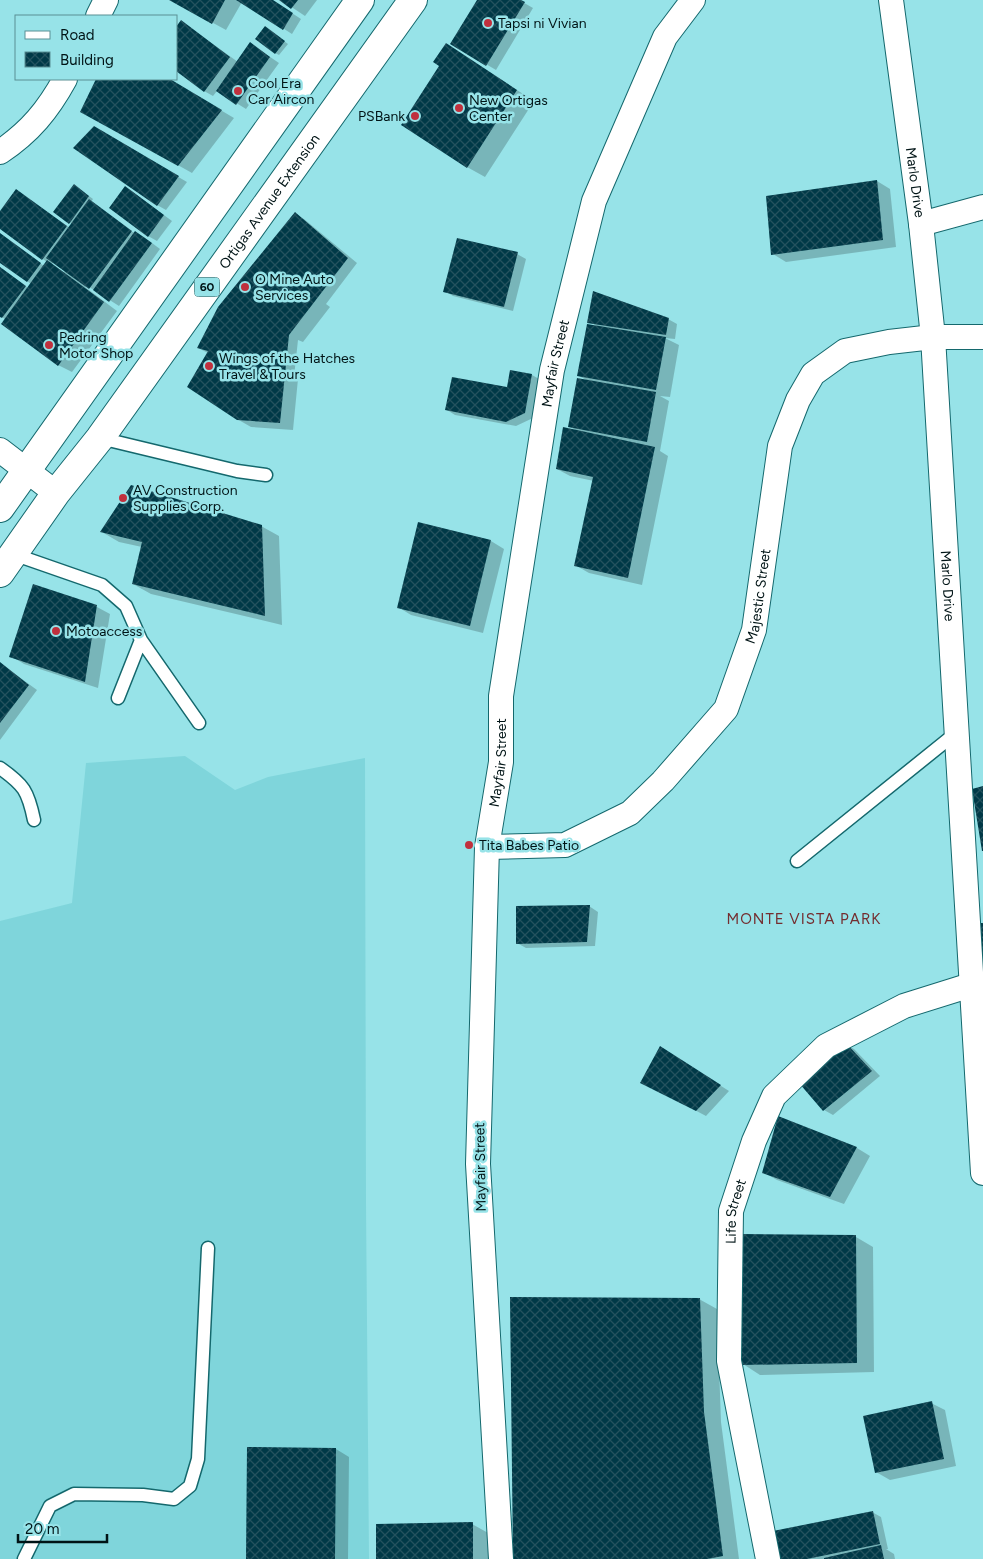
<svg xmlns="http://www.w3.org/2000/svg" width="983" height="1559" font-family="Figtree,sans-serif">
<defs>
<pattern id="building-cross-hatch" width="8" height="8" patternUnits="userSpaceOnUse" patternTransform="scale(1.25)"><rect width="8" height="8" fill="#003947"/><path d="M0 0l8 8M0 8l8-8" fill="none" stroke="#24525e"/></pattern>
</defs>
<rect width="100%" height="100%" fill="#97e3e8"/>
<path fill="#7fd5db" d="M185,756L235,790L268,777L365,758L366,1204L369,1559H0V921L72,903L86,763Z"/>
<path fill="#0003" fill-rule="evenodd" d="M171,0H272L301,19L292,34L242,2L226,30Z
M281,0H317L305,16Z
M479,0H519L533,8L496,70L452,44Z
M182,22L238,62L251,44L279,63L246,109L217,91L213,96L204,91Z
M269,30L288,44L279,55L275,53Z
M463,55L534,101L485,177L467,167L441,66Z
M98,79H168L234,118L192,173L81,111Z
M94,128L187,182L166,210L157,205Z
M877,181L890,189L896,247L786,262L773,254Z
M78,188L93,199L91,202L126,229L144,237L160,249L119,306L86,285L85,287L117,311L72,372L58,365L0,315V267L28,288L31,284L0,261V234L44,266L47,262L0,228V213L17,191L70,228L72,224L70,223ZM54,262L65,270L64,272L52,264Z
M134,193L172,221L157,241L148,236Z
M295,214L304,219L357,263L326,304L330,307L303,342L298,340L294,377L298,379L293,430L251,427L237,419L208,353L198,348Z
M517,254L526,259L513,311L453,296L445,291Z
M668,319L677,324L675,339L665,338L679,345L670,397L660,396L669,401L660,451L668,456L642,585L589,573L575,565L594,481L570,476L557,469L577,431L570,427L588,381L579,376L597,326L589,322Z
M532,375L541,380L533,418L516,426L455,415L447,410L508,389Z
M261,526L279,536L282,625L151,594L133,584L142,547L119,542L102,532Z
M491,541L504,549L483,633L411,615L398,607Z
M34,586L97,607L110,614L98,688L24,664L11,656Z
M0,663L37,690L0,740Z
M589,906L598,912L595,946L526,948L517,943Z
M845,1044L854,1049L880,1076L833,1115L824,1110Z
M669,1053L729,1091L706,1116L651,1087Z
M779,1118L857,1148L870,1156L844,1204L777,1180L763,1172Z
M741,1236L856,1237L873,1247L874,1372L760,1375L743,1364Z
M699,1299L717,1309L721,1422L739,1559H514Z
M931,1403L945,1410L956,1466L890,1480L876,1472Z
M336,1449L349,1457L348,1559H248Z
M872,1512L881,1517L888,1549H886L894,1554L895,1559H775Z
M472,1524L490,1534V1559H378Z"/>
<path fill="url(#building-cross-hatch)" d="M169,0H225L212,24Z
M236,0H273L293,13L283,30Z
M279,0H298L291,9Z
M477,0H521L525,2L486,66L450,44Z
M181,20L230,57L204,92L176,71V27Z
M265,26L285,41L275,54L255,39Z
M250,42L270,57L236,105L216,91Z
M446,43L517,90L467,168L401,125L439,66L433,62Z
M96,79H170L222,110L178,166L80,112Z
M94,126L179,176L157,206L73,148Z
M877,180L883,240L771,255L766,196Z
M74,184L89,196L69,224L53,212Z
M125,186L164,215L148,237L109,208Z
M16,189L67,226L42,260L0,229V211Z
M89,199L132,231L89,289L46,258Z
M295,212L348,258L289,335L280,423L237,420L187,387L208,351L197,348L218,307Z
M135,231L152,243L109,302L93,290Z
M0,233L41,263L27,282L0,263Z
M457,238L518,252L504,307L443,292Z
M47,260L104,302L58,366L1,324Z
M0,267L26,286L2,318L0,317Z
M593,291L669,318L666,335L587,323Z
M587,324L666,337L656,390L577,376Z
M510,370L532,374L525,413L506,422L445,410L452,377L507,387Z
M577,378L656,392L647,442L568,427Z
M563,427L655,447L628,578L574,566L593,477L556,469Z
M131,485L262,525L265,616L132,584L142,542L100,532Z
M418,522L491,540L470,626L397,608Z
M33,584L97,605L85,682L9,657Z
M0,662L29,685L0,723Z
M983,786V851H982L972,789Z
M590,905L587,942L516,944V906Z
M978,923H983V977Z
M845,1042L872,1071L823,1111L799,1083Z
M660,1046L721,1085L696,1111L640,1083Z
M778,1116L857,1147L830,1197L762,1173Z
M740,1234L856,1235L857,1363L742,1365Z
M510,1297L700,1298L704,1412L723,1556L707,1559H513Z
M932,1401L944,1459L875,1473L863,1416Z
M247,1447L336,1448L335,1559H246Z
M873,1511L880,1544L807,1559H774L768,1532Z
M473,1522V1559H376V1524Z
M881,1545L884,1559H824V1558Z"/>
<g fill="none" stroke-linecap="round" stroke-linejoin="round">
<defs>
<path id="service" d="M100,438L237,471L266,475
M13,554L102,585L126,606L141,640L199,723
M118,698L141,640
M0,768C24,785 28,791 34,820
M797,861L956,733
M24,1559L50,1506L74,1494L143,1495L174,1499L190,1486L198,1459L208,1248"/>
<g id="minor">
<path id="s1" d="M891,0L921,224L933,337L983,1173"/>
<path d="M98,16L106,0"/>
<path d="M0,152C30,132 48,110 65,79"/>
<path d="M921,224L983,207"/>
<path d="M0,450L56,493"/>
<path id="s2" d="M487,847L565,845L630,813L663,781L726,709L754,630L780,446L798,400L813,374L845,351L889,342L933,337H983"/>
<path id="s3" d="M501,1559L478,1164L487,847L501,762V696L552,370L594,201L665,37L693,0"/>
<path id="s4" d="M768,1559L729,1361L731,1211L754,1141L774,1096L826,1046L904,1006L971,985"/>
</g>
<g id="primary">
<path d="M0,508L360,0"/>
<path id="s5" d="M0,573L56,493L100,438L413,0"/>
</g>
</defs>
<use href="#service" stroke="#14686d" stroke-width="15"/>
<use href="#minor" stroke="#14686d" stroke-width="26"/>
<use href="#primary" stroke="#14686d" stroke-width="30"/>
<use href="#service" stroke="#fff" stroke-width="12"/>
<use href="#minor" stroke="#fff" stroke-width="24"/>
<use href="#primary" stroke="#fff" stroke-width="28"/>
</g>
<g fill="#c0303d" stroke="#97e3e8" stroke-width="2">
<circle cx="488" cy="23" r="5"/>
<circle cx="238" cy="91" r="5"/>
<circle cx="459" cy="108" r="5"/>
<circle cx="415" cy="116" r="5"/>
<circle cx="245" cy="287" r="5"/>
<circle cx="49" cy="345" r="5"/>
<circle cx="209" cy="366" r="5"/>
<circle cx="123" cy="498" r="5"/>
<circle cx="56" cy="631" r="5"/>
<circle cx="469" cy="845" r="5"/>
</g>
<g text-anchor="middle" stroke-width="5" stroke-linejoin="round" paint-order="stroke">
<rect fill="#97e3e8" stroke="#2d5255" stroke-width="1" x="194.5" y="277.5" width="25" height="19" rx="4"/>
<g font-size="12" font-weight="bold" fill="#001416">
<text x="207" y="291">60</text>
</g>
<g font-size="14" fill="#001416" stroke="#97e3e8" text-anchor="start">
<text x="498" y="28">Tapsi ni Vivian</text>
<text x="248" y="88">Cool Era<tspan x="248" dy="16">Car Aircon</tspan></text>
<text x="469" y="105">New Ortigas<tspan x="469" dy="16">Center</tspan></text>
<text x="405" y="121" text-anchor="end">PSBank</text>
<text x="255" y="284">O Mine Auto<tspan x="255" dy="16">Services</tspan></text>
<text x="59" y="342">Pedring<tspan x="59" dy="16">Motor Shop</tspan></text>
<text x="219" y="363">Wings of the Hatches<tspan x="219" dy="16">Travel &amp; Tours</tspan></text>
<text x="133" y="495">AV Construction<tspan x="133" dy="16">Supplies Corp.</tspan></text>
<text x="66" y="636">Motoaccess</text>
<text x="479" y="850">Tita Babes Patio</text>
</g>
<g font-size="14" fill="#001416" stroke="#97e3e8">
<text dy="5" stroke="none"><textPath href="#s1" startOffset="184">Marlo Drive</textPath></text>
<text dy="5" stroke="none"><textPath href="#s5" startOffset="459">Ortigas Avenue Extension</textPath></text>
<text dy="5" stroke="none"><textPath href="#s3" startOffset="1202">Mayfair Street</textPath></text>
<text dy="5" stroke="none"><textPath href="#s1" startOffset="589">Marlo Drive</textPath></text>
<text dy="5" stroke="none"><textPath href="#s2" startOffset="410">Majestic Street</textPath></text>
<text dy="5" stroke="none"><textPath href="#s3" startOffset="798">Mayfair Street</textPath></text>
<text transform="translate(480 1167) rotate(-91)" y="5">Mayfair Street</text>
<text dy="5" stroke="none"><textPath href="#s4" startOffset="352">Life Street</textPath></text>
</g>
<g font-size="15" letter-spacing="1" fill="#742d2f" stroke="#97e3e8">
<text x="804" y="924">MONTE VISTA PARK</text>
</g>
</g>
<rect x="15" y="15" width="162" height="65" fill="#97e3e8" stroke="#5b9094"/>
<rect x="25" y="31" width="25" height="8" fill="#ffffff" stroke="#5b9094"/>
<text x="60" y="40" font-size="15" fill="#001416">Road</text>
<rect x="25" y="52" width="25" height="15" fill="url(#building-cross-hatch)" stroke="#5b9094"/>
<text x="60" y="65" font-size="15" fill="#001416">Building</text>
<path d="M18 1534v8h89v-8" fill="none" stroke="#001416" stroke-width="2.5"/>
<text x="25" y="1534" font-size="15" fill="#001416" stroke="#97e3e8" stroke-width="4" paint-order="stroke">20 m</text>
</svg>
